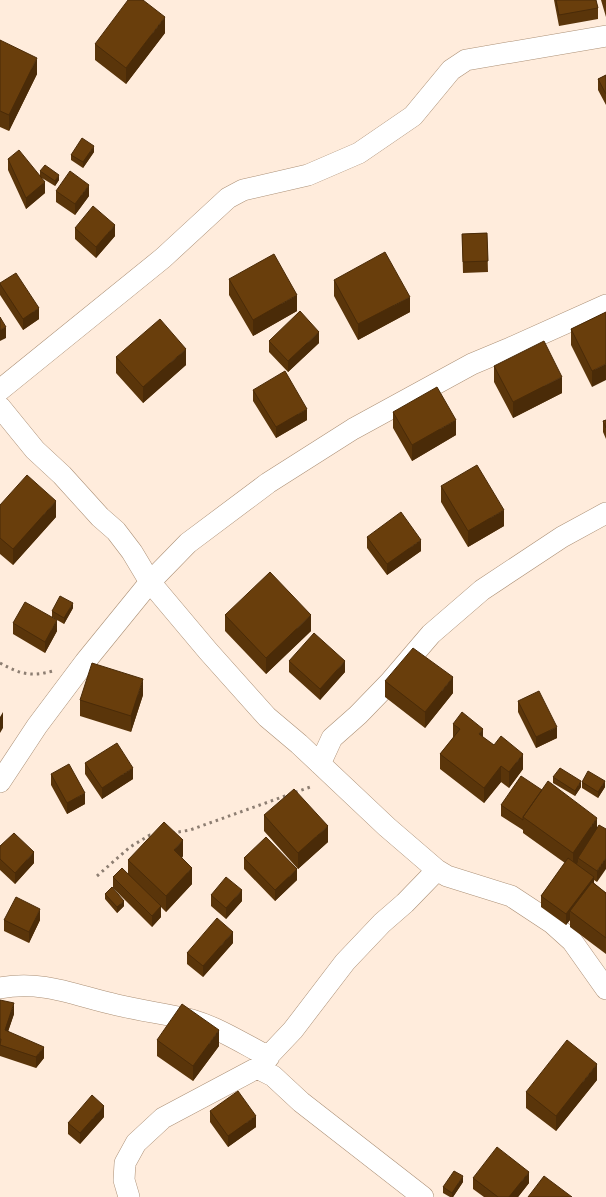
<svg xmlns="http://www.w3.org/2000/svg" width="606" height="1197" font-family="'Fira Sans Condensed',sans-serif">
<rect width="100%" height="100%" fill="#ffecdc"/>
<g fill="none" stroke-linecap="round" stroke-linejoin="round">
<defs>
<path id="street" d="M0,390L163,258L228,198L243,190L308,175L359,153L413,116L451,70L466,60L606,36
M0,407L35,450L62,475L100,517L116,531L132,552L150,582L208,651L267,717L299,744L387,827L437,870L447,876L511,896L552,923L572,941L606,989
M320,764L332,738L358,715L390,682L431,634L482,590L562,537L606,513
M0,782L37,726L85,662L150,582L188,543L268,483L353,429L472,364L508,349L606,305
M0,988C44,980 76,996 117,1005C142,1011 167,1014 192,1020C219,1028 244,1044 269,1057
M257,1068L273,1076L301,1102L423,1197
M129,1197L124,1180L125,1163L136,1143L163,1118L257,1068L293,1030L345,962L382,923L405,903L437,870"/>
</defs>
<use href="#street" stroke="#ac9076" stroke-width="22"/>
<path stroke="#8d7e72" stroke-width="3" stroke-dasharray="2.5 4" stroke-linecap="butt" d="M0,663C20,674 30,677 53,671
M172,833L190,830L313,786
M97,876L130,847L150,835H154"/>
<use href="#street" stroke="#fff" stroke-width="21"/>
</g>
<path fill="#5a350a" d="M554,0H596L598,8V19L559,26Z
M601,0H606V17Z
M165,33L126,84L95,60V44Z
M0,40L37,74L9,131L0,127Z
M606,75V105L598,90V79Z
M94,152L83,168L71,160V155Z
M8,159L40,176V171L59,180L55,186L42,178L45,193L26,209L8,170Z
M56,191L89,196L75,215L56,202Z
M75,228L115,236L96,258L75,239Z
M487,233L488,272L463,273L462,234Z
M229,279L297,311L253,336L229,295Z
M334,280L410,312L358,340L334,296Z
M0,283L39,319L23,330L0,295Z
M606,312L592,387L571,345V329Z
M269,341L319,343L288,372L269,352Z
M116,357L186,365L143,403L116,373Z
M494,366L562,393L513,418L494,382Z
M253,390L307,420L276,438L253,401Z
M393,412L456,435L412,461L393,428Z
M606,420V439L603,432V421Z
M441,486L504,526L468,547L441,502Z
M0,505L56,517L13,565L0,554Z
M367,537L421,551L387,575L367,548Z
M73,608L64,624L52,617V611Z
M225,615L311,631L266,674L225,631Z
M13,623L57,631L45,653L13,634Z
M289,661L345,672L320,700L289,672Z
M385,681L453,693L425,728L385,697Z
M143,695L131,732L80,716V700Z
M518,701L557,738L536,748L518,712Z
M453,724L483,737L523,769L509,788L501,782L484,803L440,769V754L453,738Z
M85,763L133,779L102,799L85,774Z
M51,774L85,804L67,814L51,785Z
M553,777L581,787L575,796L553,783Z
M582,782L605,787L598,798L582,788Z
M501,805L597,829L599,825L597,882L594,880V883L606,893V954L570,927V920L566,925L541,907V896L565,863L523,833V830L501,816Z
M264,815L328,842L298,869L264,831Z
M0,846L34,863L15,884L0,870Z
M183,856L182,858L192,884L166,912L161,907V917L152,927L113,888V877L128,873V860Z
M244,858L297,880L275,901L244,869Z
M105,894L124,906L117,913L105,899Z
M211,895L242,901L226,919L211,906Z
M4,920H40L29,943L4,931Z
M233,943L203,977L187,964V953Z
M0,1000L14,1014L8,1031L44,1058L36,1068L0,1056Z
M157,1040L219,1046L193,1081L157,1056Z
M597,1080L556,1131L526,1108V1092Z
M210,1111L256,1127L228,1147L210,1122Z
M104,1117L80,1144L68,1134V1123Z
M473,1178L529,1183L518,1197H484L473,1189Z
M463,1182L453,1197H450L443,1193V1187Z"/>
<path fill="#4a2b08" d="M165,17V33L126,84V68Z
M37,58V74L9,131V115Z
M94,146V152L83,168V162Z
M59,175V180L55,186V181Z
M45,182V193L26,209V198Z
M89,185V196L75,215V204Z
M115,225V236L96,258V247Z
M297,295V311L253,336V320Z
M410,297V312L358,340V324Z
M39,308V319L23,330V319Z
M6,327V338L0,341V330Z
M319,332V343L288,372V361Z
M186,349V365L143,403V387Z
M606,364V380L592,387V371Z
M562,377V393L513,418V402Z
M307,409V420L276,438V427Z
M456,420V435L412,461V445Z
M56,501V517L13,565V549Z
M504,510V526L468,547V531Z
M421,540V551L387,575V564Z
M73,603V608L64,624V618Z
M311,615V631L266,674V658Z
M57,620V631L45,653V642Z
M345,661V672L320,700V689Z
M453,677V693L425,728V712Z
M143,679V695L131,732V716Z
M3,712V728L0,733V717Z
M557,727V738L536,748V737Z
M483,729V745L479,734Z
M523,754V769L509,788V772Z
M501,766V782L484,803V788Z
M133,768V779L102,799V788Z
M581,781V787L575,796V791Z
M605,781V787L598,798V792Z
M85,793V804L67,814V803Z
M597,818V833L578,858V862L573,869V853Z
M328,826V842L298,869V853Z
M183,840V856L174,866V850Z
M34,852V863L15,884V873Z
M606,858V869L597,882V871Z
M192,868V884L166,912V896Z
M297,869V880L275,901V890Z
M594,877V888L570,911V920L566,925V914Z
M242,890V901L226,919V908Z
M124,901V906L117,913V907Z
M161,906V917L152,927V916Z
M40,909V920L29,943V932Z
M233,932V943L203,977V966Z
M14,1003V1014L5,1041V1030Z
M219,1030V1046L193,1081V1066Z
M44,1047V1058L36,1068V1057Z
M597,1064V1080L556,1131V1116Z
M104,1106V1117L80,1144V1133Z
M256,1116V1127L228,1147V1136Z
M529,1172V1183L518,1197H509Z
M463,1176V1182L453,1197H452V1193Z"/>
<path fill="#693e0c" stroke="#4a2b08" d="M128,0H143L165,17L126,68L95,44Z
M556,0H596L598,8L559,15Z
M0,40L37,58L9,115L0,111Z
M606,75V94L598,79Z
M82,138L94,146L83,162L71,155Z
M19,150L45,182L26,198L8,159Z
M45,165L59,175L55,181L40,171Z
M70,171L89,185L75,204L56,191Z
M93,206L115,225L96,247L75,228Z
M487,233L488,261L463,262L462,234Z
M385,252L410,297L358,324L334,280Z
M274,254L297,295L253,320L229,279Z
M16,273L39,308L23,319L0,284V283Z
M300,311L319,332L288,361L269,341Z
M606,312V364L592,371L571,329Z
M0,317L6,327L0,330Z
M160,319L186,349L143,387L116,357Z
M544,341L562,377L513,402L494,366Z
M285,371L307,409L276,427L253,390Z
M437,387L456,420L412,445L393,412Z
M606,420V428L603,421Z
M477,465L504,510L468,531L441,486Z
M27,475L56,501L13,549L0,538V505Z
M401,512L421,540L387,564L367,537Z
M270,572L311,615L266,658L225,615Z
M60,596L73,603L64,618L52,611Z
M25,602L57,620L45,642L13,623Z
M314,633L345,661L320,689L289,661Z
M413,648L453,677L425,712L385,681Z
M92,663L143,679L131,716L80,700Z
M539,691L557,727L536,737L518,701Z
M462,712L483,729L479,734L494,745L501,736L523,754L509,772L501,766L484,788L440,754L460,729L453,724Z
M117,743L133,768L102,788L85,763Z
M69,764L85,793L67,803L51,774Z
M560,768L581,781L575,791L553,777Z
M588,771L605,781L598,792L582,782Z
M521,776L542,790L523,817V820L501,805Z
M548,781L597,818L573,853L523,817Z
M294,789L328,826L298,853L264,815Z
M164,822L183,840L174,850L192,868L166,896L128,860Z
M599,825L606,829V858L597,871L578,858Z
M14,833L34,852L15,873L0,859V846Z
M266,837L297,869L275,890L244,858Z
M568,858L594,877L566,914L541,896Z
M122,868L161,906L152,916L113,877Z
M226,877L242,890L226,908L211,895Z
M592,882L606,893V938L570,911Z
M112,887L124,901L117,907L105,894Z
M16,897L40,909L29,932L4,920Z
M217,918L233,932L203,966L187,953Z
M0,1000L14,1003L5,1030L44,1047L36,1057L0,1045L1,1039H0Z
M182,1004L219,1030L193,1066L157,1040Z
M567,1040L597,1064L556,1116L526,1092Z
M238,1091L256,1116L228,1136L210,1111Z
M92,1095L104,1106L80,1133L68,1123Z
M497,1147L529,1172L509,1197H498L473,1178Z
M454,1171L463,1176L452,1193L443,1187Z
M544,1176L572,1197H528Z"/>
</svg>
